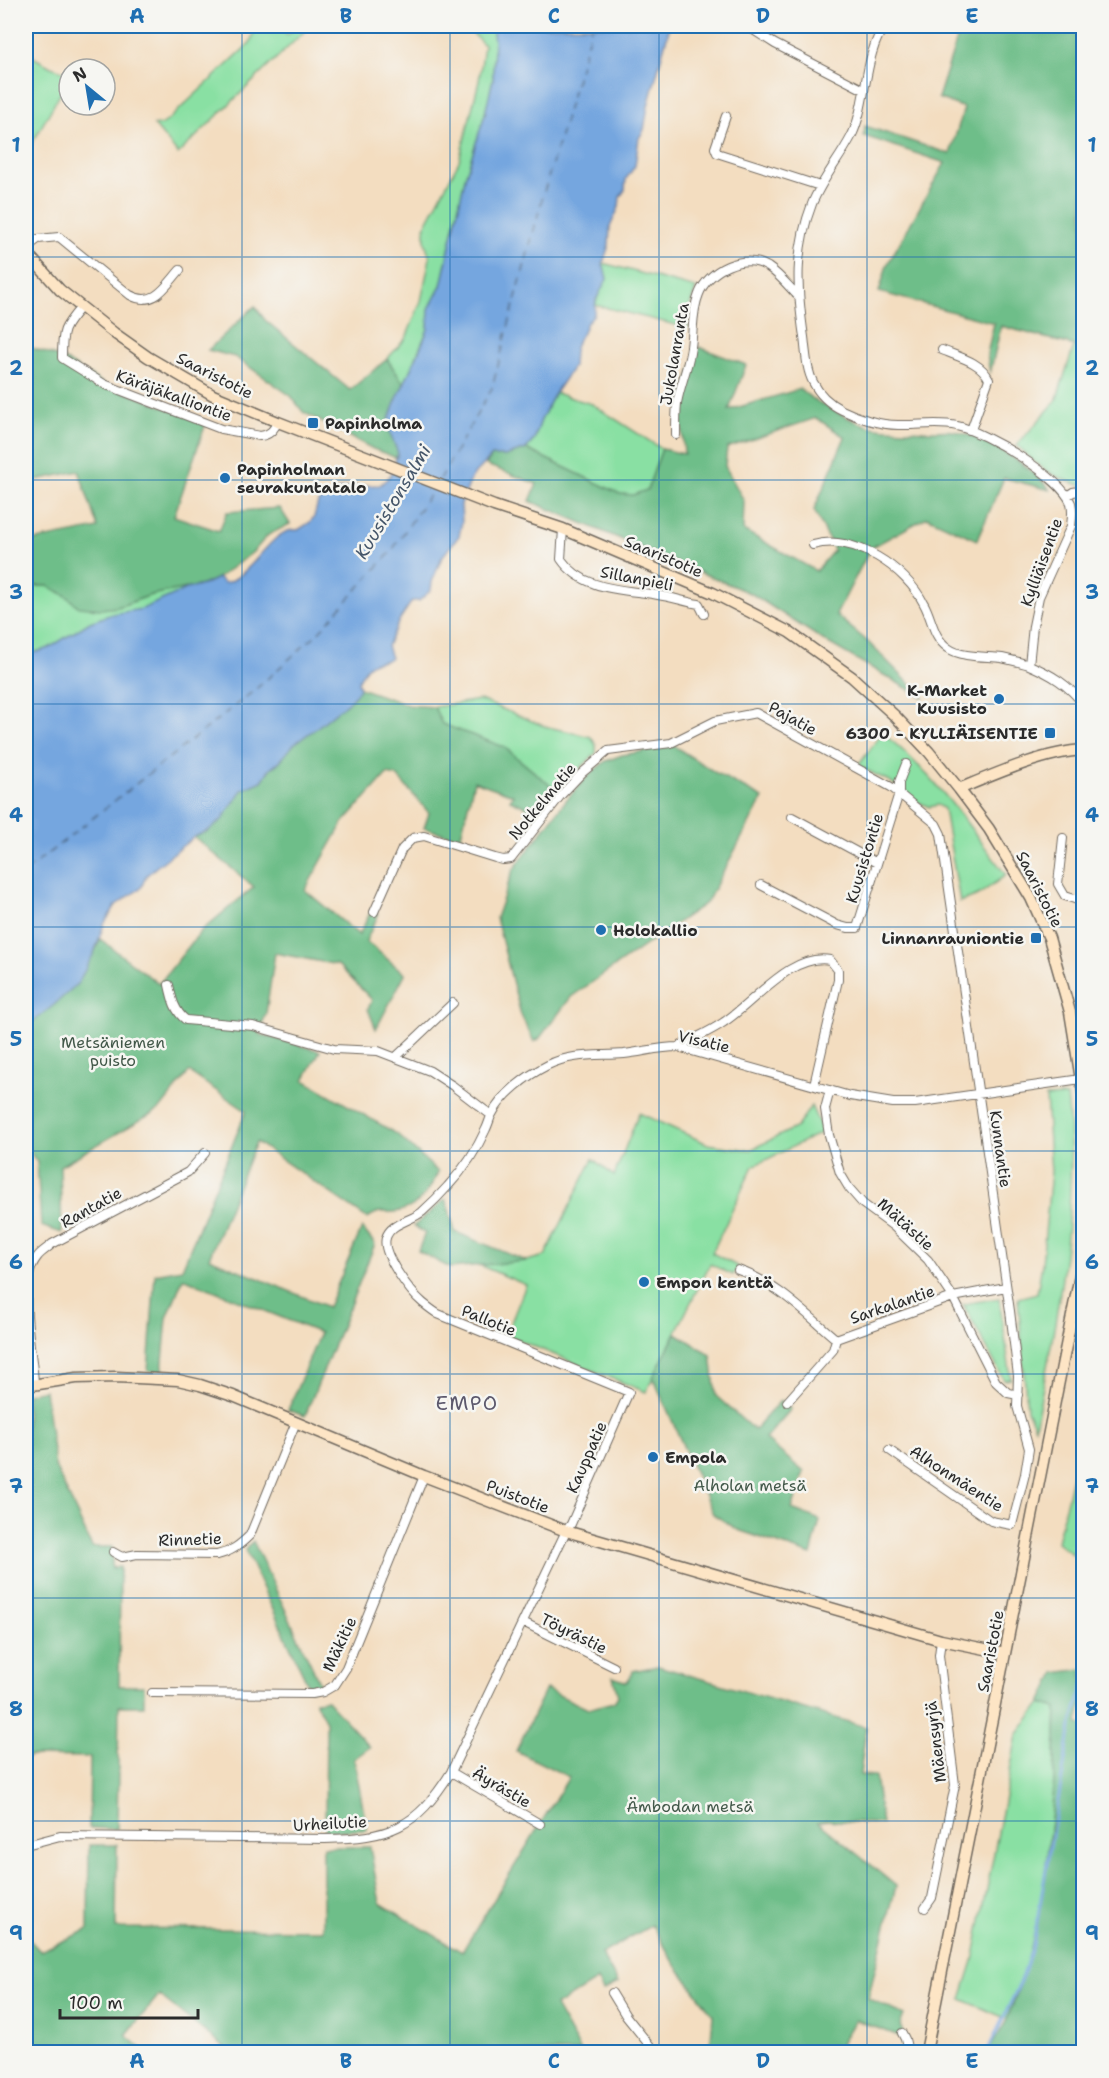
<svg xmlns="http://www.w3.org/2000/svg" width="1109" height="2078" font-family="'Shantell Sans',sans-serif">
<rect width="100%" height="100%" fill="#f6f6f2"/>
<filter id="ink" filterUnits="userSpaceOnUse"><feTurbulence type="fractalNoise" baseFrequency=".0167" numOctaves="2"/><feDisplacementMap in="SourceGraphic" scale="12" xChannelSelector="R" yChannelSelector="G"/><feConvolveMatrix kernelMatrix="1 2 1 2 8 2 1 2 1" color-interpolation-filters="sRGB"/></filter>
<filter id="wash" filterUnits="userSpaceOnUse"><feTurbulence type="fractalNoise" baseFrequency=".008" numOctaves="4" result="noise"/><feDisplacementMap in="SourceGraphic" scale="24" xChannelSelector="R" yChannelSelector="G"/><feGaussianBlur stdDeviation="1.35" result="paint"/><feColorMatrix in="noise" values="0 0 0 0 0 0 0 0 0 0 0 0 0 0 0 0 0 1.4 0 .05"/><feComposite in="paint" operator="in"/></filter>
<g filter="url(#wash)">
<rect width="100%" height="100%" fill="#f3ddc0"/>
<path fill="#89e0a3" stroke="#5a8667" stroke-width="1.5" d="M256,26H280L287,35L298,26H310L178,154L154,125H161L167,121L250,43Z
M466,26H492L494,41L493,78L485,114L465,178L441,286L429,309L428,329L404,384L387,359L406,338L421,301L430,258L425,242V226L459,161L479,81L484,45Z
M26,53L51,67L69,73V78L26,154Z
M603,263L696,288L688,311V328L595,305L601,288L607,279Z
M1074,346L1083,348V486C1054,478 1037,467 1017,445L1056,401Z
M555,393L592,404L662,449L647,490L633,495L620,494L526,449L534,440L541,420Z
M208,583L26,713V586H48L65,595L79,607H118L151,595Z
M480,700L544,726L591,737L596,745V753L557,791L504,747L441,724L434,707Z
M882,733C932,771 968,825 1006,875L978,895L960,902L944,809L938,805L929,807L914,800L891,782L858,766Z
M1067,1096C1080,1208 1057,1318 1035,1427L1027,1410L1018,1298L1037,1293L1042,1264L1051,1172L1046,1097Z
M811,1106L823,1132L753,1166L712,1253L739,1267L733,1275L710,1264L646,1392L506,1335L526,1285L479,1265L526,1261L545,1256L593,1159L614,1176L639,1113L708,1144L750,1150L797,1127Z
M999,1298L1011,1379L1004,1380L963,1304Z
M1076,1461L1083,1465V1563L1057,1542Z
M1041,1703L1057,1708L1053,1805L1041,1906L1033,1945L1007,2019L961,1999L973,1961L1017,1735Z"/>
<path fill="#6ebe89" stroke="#4c745a" stroke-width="1.5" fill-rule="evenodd" d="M961,26H1083V348L1001,326L990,374L987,354L994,323L879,292L887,265L945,163L864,136L865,126L950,154L964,108L938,98Z
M255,306L265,320L350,390L387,359L404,384L387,425L398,453L397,458L373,449L303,412L291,396L235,357L208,350Z
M26,346L62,358L104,384L206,423L174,516L219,531L227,512L280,508L290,524L268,535L253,552L218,578L203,585L151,595L118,607L101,609L79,607L65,595L48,586H26V542L98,528L79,471L26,482Z
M699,347L746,365L729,410L800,389C814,402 858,425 877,428C895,430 914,430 932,431C939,431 947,430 954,431C984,437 1032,466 1050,490L1004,478L977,540L927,517L874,546L866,557L836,615L867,641L924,698L823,640L752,594L530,501L537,484L486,465L492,456H505L526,449L620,494L633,495L647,490L662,449L684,454L681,414L682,398ZM816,418L845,437L814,510L834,550L816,571L743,530L744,501L725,466L727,448Z
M360,688L408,705L434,707L442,724L504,747L557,791L536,815L526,807L510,800L513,795L474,781L461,835L463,839L424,828L429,813L397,776L387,774L343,823L305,890L359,935L371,911L378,915L366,941L405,974L376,1029L368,1009L372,1000L338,965L275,953L266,1013L259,1034L320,1051L304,1080L397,1134L438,1172C430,1191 417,1210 394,1212C379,1213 383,1209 367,1218L256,1142L209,1258L328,1307L362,1228L375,1244L305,1416L288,1410L320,1333L183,1278L167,1318L162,1372L148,1371L155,1274L182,1269L246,1111L189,1072L160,1109L60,1166L62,1233L41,1226L37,1162L26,1147V1027L94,953L100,939L159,984L201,931L254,887L194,837L208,831L242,790L262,781L269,770L279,762L294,744L315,729L353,698Z
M674,746L716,773L763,798L707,902L571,997L539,1039L534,1042L521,1015L496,918L513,870L567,799L592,772L606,761L622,755Z
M446,1199L455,1232L526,1261L450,1268L418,1251L425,1233L414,1226Z
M676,1333L711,1355L716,1396L754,1430L781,1400L791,1409L765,1439L804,1472L792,1509L820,1520L811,1555L738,1530L713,1514L653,1377Z
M45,1390L55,1466L92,1547H112V1568L120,1567L119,1686H144V1706H119L117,1829L89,1828L90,1757L30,1756L26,1758V1394Z
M253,1541L321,1686L310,1689L245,1550Z
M658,1666L866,1727L860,1775L875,1776L882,1824L827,1820L818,1822L896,1886L868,1998L904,2015L900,2025L905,2038L855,2020L836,2052H710L713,2015L675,1964L652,1925L601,1954L618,1983L603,1991L597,1980L555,2006L581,2052H230L159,1995L126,2035L146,2052H125L117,2046L112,2052H26V1936L40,1951L88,1930L89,1845H117L116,1928L323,1930V1847H370L380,1903L462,1952L569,1777L516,1751L546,1689L588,1709L614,1702L618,1696L613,1677L627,1682L633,1671Z
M1083,1669V1700L1078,1723L1084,1726L1083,2052H987C994,2041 1003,2029 1008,2017C1049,1918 1053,1814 1057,1708L1041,1703L1055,1673Z
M327,1700L370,1747L354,1759L367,1830L325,1831L326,1722L315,1701Z"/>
<path fill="#74a6df" stroke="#506885" stroke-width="1.5" d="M492,26H670L648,106L644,130L639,138L635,166L626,179L625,190L620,197L619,207L610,227L609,245L603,263L607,279L596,300L594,314L586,324L583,333L578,339L574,351L573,367L555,393L541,420L534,440L526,449L505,456H492L472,477L461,504L462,522L459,536L442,557L432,582L431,590L419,601H412L400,619L387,646L391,658C385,662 383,660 376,662C367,663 362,675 358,682L360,688L353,698L315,729L294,744L279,762L269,770L262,781L242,790L222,820L208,831L194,837L155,868L146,876L141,888L116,905L104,924L94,953L78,983L54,1005L26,1027V655L49,648L90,622L112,614L142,609L186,589L203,585L218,578L224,583C251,579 272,525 298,530L309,523L314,517L318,502L336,490L354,486L380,485L390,476L398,453L387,425L394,405L417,356L428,329L429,309L441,286L465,178L485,114L493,79L494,41Z"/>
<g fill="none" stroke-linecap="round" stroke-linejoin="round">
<path stroke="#74a6df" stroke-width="3" d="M987,2052L1021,1981L1033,1945L1071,1726L1084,1684"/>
<path stroke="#45566a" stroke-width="1.5" stroke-dasharray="8 6" stroke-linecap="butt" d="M440,479L492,388L544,192L592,26
M26,871L256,689L317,634L391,552L434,488"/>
</g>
</g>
<g filter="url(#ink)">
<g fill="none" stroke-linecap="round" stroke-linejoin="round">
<defs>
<path id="street" d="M747,26L775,44L864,90
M885,26C864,51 867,107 851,137C839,160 822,179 812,204C794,251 797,289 804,337C806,352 806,369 813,382C819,394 830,404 842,410C858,418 880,425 898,425C918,426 937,421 957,426C985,432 1060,476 1071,503C1073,511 1072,518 1071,526L1039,597L1033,626L1029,665C1051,674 1069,685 1084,705
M726,116L715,148L717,153L820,186
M26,248L38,239L59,237L130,295C154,308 165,287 180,270
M81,307C63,328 62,330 62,358L104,384L221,429L260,436C270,435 273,430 278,422
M942,350C959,357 981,362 989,379L971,430
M676,435C676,425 676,413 677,403C680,386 687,370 690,353C694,334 691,313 699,294C708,270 744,252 768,267C780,275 789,287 798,296
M1067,496L1073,492L1084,490
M563,529L561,559C583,591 623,589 658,595C672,597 685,602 699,604L704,614
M813,545C854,533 906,568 924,604C932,618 933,638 948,648C962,658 985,656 1002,658C1011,660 1020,662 1029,665
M792,817L877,863
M1063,838L1058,884L1065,896L1084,902
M761,885L837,925L848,928H857L899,793V782L906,764
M374,912L402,849L413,838L424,836L495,858L503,860L511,859L561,795L582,773L608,751L671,743L715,721L756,713L891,787L936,824L941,834L1010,1311L1018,1376L1017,1406L1029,1449L1025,1474L1012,1525L991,1521L889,1450
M169,985C172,999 175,1012 186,1020L253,1026L334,1049L378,1051L430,1071L453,1086L491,1115
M678,1047C694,1038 710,1032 724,1022C755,1002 790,953 830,960L838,970V980L814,1085
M396,1057L453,1003
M830,1090L825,1109L829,1135L840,1173L849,1188L863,1204L893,1226L928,1260L953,1297L996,1382L1008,1393L1018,1395
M738,1270C777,1283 805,1313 836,1339L953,1297L1006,1287
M34,1384C33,1350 15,1283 38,1256C42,1251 48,1248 52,1244L188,1172L205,1153
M787,1402L833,1350L836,1339
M113,1552L122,1557L137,1554L217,1555C231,1552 240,1545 250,1535L296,1422
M523,1622L614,1667
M152,1693L312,1694L323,1692L335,1685L346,1668L424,1476
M451,1772L540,1824
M26,1845L60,1836L325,1839C389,1838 416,1829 451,1772L566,1531L571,1524L629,1392L438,1314C433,1311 428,1307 423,1303C411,1293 381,1254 386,1238C390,1223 411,1221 422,1212C431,1204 440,1195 448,1186C463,1170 477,1149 486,1129C488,1125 489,1121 491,1116C502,1094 526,1076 548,1065C572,1053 598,1056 624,1054C643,1052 659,1047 678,1047L850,1096L893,1103H915L1081,1079
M925,1908L932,1898L955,1785L939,1655L941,1640
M612,1993L626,2016L655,2052
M902,2033L905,2039L908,2052"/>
<path id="secondary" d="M26,252L60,290L114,333L148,357L213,395L278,422L494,506L563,529L713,593L789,632L852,677L895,716L929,752L959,789L989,829L1031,898L1049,938L1070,1012L1084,1098
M959,789C995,774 1045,752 1084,750
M26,1386L76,1378L116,1377L178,1380L200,1385L233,1396L424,1476L566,1531L941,1640L1005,1653
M926,2052L1084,1255"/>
</defs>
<use href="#street" stroke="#71695f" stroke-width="10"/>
<use href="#secondary" stroke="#71695f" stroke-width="13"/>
<use href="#street" stroke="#fff" stroke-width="8"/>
<use href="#secondary" stroke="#fde5c5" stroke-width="10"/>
</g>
</g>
<path fill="none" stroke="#1f6fb2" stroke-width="1.5" stroke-opacity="0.55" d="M242,26V2052M450,26V2052M659,26V2052M867,26V2052M26,257H1084M26,480H1084M26,704H1084M26,927H1084M26,1151H1084M26,1374H1084M26,1598H1084M26,1821H1084"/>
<g fill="#1f6fb2" stroke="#f6f6f2" stroke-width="2">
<rect x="307" y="417" width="12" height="12" rx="3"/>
<circle cx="225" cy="478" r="6"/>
<circle cx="999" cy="699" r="6"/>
<rect x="1044" y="727" width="12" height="12" rx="3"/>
<circle cx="601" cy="930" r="6"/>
<rect x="1030" y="932" width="12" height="12" rx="3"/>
<circle cx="644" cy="1282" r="6"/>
<circle cx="653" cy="1457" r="6"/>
</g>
<g text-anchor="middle" stroke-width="5" stroke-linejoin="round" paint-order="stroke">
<g font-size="16" fill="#2b2b2b" stroke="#f6f6f2">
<text transform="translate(674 354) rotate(-80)" y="6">Jukolanranta</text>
<text transform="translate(215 375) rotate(27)" y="6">Saaristotie</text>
<text transform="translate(174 395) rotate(20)" y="6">Käräjäkalliontie</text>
<text transform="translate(664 556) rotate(23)" y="6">Saaristotie</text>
<text transform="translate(1041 562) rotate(-70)" y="6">Kylliäisentie</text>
<text transform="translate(637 578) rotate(11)" y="6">Sillanpieli</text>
<text transform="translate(793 718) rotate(29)" y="6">Pajatie</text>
<text transform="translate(542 801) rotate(-50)" y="6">Notkelmatie</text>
<text transform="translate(864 858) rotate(-73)" y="6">Kuusistontie</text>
<text transform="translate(1040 889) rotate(63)" y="6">Saaristotie</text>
<text transform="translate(704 1041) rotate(13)" y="6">Visatie</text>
<text transform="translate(1001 1149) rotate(82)" y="6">Kunnantie</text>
<text transform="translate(91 1207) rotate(-29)" y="6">Rantatie</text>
<text transform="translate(906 1224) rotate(42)" y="6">Mätästie</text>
<text transform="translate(892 1304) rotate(-19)" y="6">Sarkalantie</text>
<text transform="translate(489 1320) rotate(22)" y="6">Pallotie</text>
<text transform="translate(586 1457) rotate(-66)" y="6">Kauppatie</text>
<text transform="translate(957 1478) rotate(33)" y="6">Alhonmäentie</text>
<text transform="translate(518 1496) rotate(21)" y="6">Puistotie</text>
<text transform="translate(190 1539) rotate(-2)" y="6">Rinnetie</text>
<text transform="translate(574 1633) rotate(26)" y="6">Töyrästie</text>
<text transform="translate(339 1644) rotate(-65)" y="6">Mäkitie</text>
<text transform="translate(990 1651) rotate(-79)" y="6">Saaristotie</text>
<text transform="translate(935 1742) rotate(-97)" y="6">Mäensyrjä</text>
<text transform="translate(502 1787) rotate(30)" y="6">Äyrästie</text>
<text transform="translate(330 1823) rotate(-3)" y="6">Urheilutie</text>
</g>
<g font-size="16" font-weight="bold" fill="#2b2b2b" stroke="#f6f6f2" text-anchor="start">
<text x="325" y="429">Papinholma</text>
<text x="237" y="475">Papinholman<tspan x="237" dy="18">seurakuntatalo</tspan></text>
<text x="987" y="696" text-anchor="end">K-Market<tspan x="987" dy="18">Kuusisto</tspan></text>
<text x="1038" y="739" text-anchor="end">6300 - KYLLIÄISENTIE</text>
<text x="613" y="936">Holokallio</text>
<text x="1024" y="944" text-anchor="end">Linnanrauniontie</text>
<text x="656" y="1288">Empon kenttä</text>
<text x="665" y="1463">Empola</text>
</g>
<g font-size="16" fill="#425849" stroke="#f6f6f2">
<text x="113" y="1048">Metsäniemen<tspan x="113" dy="18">puisto</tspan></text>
<text x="750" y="1491">Alholan metsä</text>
<text x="690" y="1812">Ämbodan metsä</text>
</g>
<g font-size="18" font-style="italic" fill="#45566a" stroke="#f6f6f2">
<text transform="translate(393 502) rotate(-59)" y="6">Kuusistonsalmi</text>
</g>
<g font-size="20" letter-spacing="1.5" fill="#5c586c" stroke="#f6f6f2">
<text x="467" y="1410">EMPO</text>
</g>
</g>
<rect width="1109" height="2078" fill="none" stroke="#f6f6f2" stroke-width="66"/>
<g transform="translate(87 87) rotate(330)"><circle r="28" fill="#f6f6f2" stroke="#a5a5a2" stroke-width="1.5"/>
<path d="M0-4.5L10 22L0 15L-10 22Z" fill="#1f6fb2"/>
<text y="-9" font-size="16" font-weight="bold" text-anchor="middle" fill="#2b2b2b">N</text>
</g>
<path d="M60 2009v9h138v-9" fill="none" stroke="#2b2b2b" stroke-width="3"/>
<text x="69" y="2009" font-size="18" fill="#2b2b2b" stroke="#f6f6f2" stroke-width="4.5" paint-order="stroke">100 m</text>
<rect x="33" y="33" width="1043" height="2012" fill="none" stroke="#1f6fb2" stroke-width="2"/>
<g font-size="20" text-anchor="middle" font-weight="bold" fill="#1f6fb2">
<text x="137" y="23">A</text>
<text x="346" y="23">B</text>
<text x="554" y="23">C</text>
<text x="763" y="23">D</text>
<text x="972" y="23">E</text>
<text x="16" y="152">1</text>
<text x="1092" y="152">1</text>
<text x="16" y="375">2</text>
<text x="1092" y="375">2</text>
<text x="16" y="599">3</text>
<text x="1092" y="599">3</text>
<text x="16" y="822">4</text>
<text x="1092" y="822">4</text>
<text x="16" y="1046">5</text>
<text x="1092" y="1046">5</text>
<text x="16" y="1269">6</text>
<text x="1092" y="1269">6</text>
<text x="16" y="1493">7</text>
<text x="1092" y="1493">7</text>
<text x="16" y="1716">8</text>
<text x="1092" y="1716">8</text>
<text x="16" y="1940">9</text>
<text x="1092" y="1940">9</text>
<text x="137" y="2068">A</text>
<text x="346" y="2068">B</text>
<text x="554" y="2068">C</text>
<text x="763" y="2068">D</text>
<text x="972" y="2068">E</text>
</g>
</svg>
